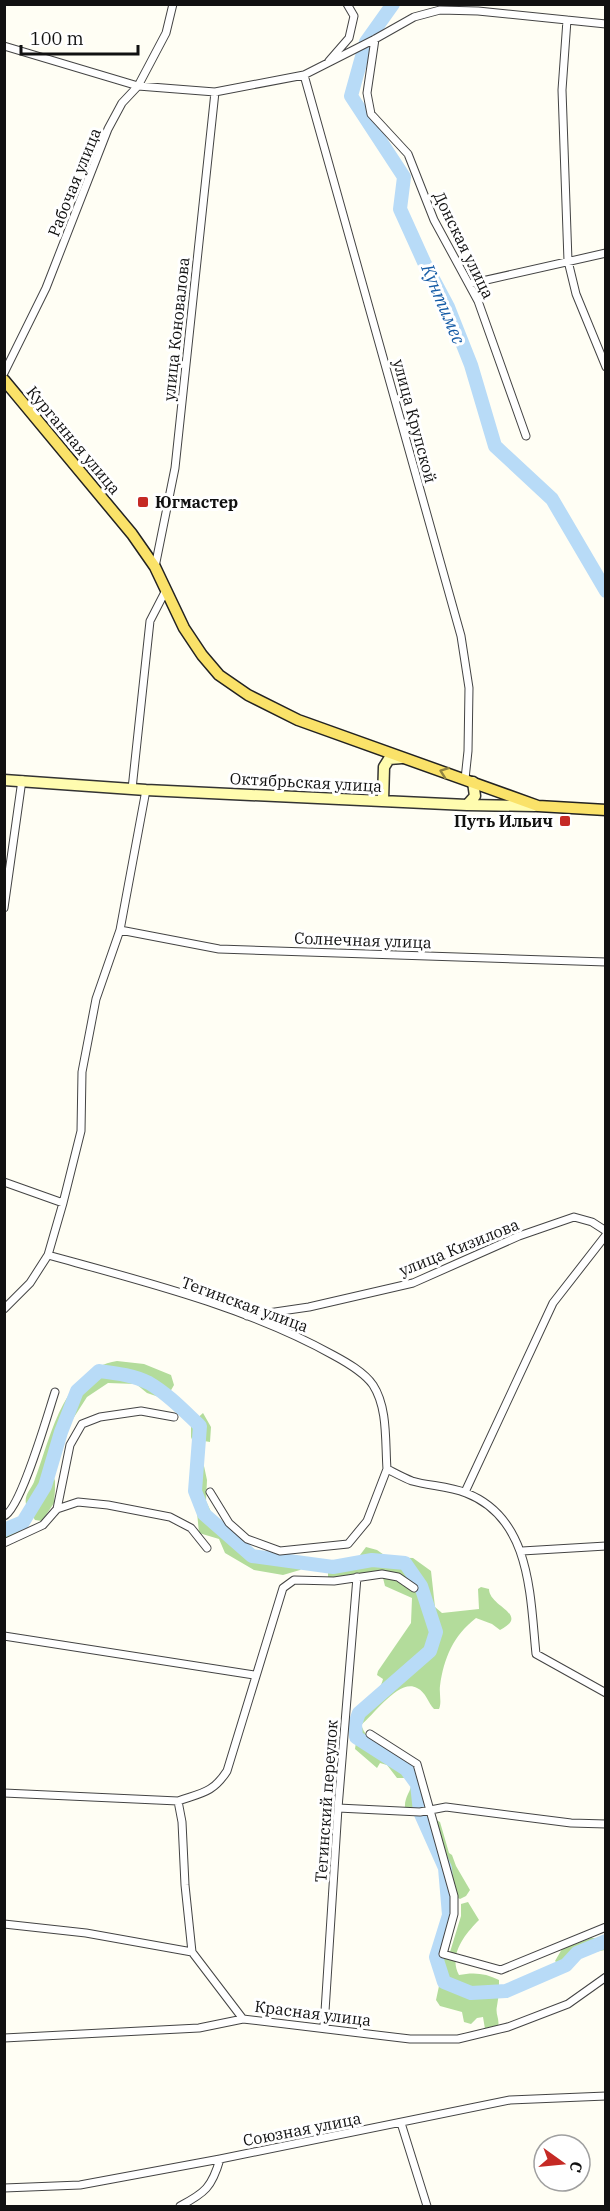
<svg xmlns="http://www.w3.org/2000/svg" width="610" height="2211" font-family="'IBM Plex Serif',serif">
<rect width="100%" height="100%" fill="#fffef4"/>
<path fill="#b3dc9b" d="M117,1361L144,1364L171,1375L174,1385L170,1392L162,1398L147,1393L136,1384L108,1383L87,1397L69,1425L60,1429L50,1448L49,1462L55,1481V1490L54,1503L42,1521L35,1520C32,1515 26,1509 26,1504C24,1495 31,1489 34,1482C51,1438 62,1370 117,1361Z
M203,1413L211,1427L210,1442L204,1441L201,1452L207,1480L206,1501L213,1516L223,1527L245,1546L259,1552L291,1559L304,1556L308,1561L300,1570L283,1575L254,1570L225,1553L219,1539L199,1533L195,1491L198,1455L191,1437V1424Z
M20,1521V1533L5,1540V1526Z
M366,1547L377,1550L387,1557L413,1558L431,1571L435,1607L442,1613L479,1609L478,1589L481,1587L489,1589C489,1607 531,1614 500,1630L492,1624L476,1618C453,1636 444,1658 440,1686C439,1694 442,1702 439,1709H434C428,1703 426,1692 417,1688C399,1678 374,1715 361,1725C375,1758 400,1748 415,1770C419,1775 418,1782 420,1789C421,1795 425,1800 424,1807L408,1810L405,1808C404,1797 411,1792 412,1782L405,1778H397L387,1765L380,1763L377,1768L355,1749L358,1728L361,1725L353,1717L354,1712C365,1706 380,1692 383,1679L377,1675L378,1671L411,1623L412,1598L385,1586L382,1574L328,1578V1571L337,1562L357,1559Z
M427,1815L440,1822L449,1853L452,1855L456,1866L470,1890L466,1896L460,1899L454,1896L438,1847L428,1839L421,1819Z
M468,1902L479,1920C465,1934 448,1955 459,1975C473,1972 486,1973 499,1980C499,1993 499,1994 497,2006C495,2014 500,2019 498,2027L485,2029L483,2017L477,2018L471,2024L464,2022L462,2012L440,2006L436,2000L439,1986L433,1965L447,1952H450L461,1916V1904Z
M591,1938H605V1950L584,1954L573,1961L559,1965L555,1961L562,1949Z"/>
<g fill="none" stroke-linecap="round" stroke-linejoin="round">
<path stroke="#b8dbf7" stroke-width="14" d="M393,4L366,42L351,96L404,177L400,209L424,262L448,307L471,365L495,446L552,499L606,591
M4,1530L23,1522L45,1486L61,1432L77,1391L99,1371C115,1373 134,1375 149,1383C168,1394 184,1411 200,1426L195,1491L204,1514L252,1556L333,1567L372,1560L405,1563L421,1586L436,1632L430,1651L359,1713L355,1724L356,1737L406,1769L417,1784L420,1812L445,1868L449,1915L436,1957L444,1982L471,1993L506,1991L566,1965L577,1953L606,1941"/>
<defs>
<path id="street" d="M567,20L562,90L568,261L576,294L606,367
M375,39L367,93L371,114L408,154L434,220L478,301L526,436
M4,46L138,86L215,92L304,75L375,39L414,17L440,10L478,11L606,24
M329,61L349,38L354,16L347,4
M304,75L461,636L469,688L468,751L465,779
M469,284L606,253
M4,373L46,288L108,129L122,103L138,86L166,33L173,4
M155,567L175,468L215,92
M132,789L150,621L166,590
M4,908L22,780
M120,930L219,949L606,962
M4,1182L63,1203
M48,1255C142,1281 247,1307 333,1355C346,1362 364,1372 373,1385C388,1408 385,1442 387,1469C395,1473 404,1478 412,1481C429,1486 449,1486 466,1493C531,1518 530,1595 536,1654L606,1693
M4,1309L30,1283L48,1255L63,1203L81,1131L82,1072L96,999L120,930L146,790
M247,1316L309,1307L413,1283L519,1236L574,1217L592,1222L606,1231
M210,1492L229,1523L247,1539L280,1551L348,1544L367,1521L387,1469
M465,1492L553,1303L606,1235
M57,1509L70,1445L82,1424L100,1417L141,1411L174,1417
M4,1516C21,1509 48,1413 55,1392
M4,1543L43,1525L57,1509L78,1502L108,1505L170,1517L191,1528L207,1548
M522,1551L606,1546
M4,1636L254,1675
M370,1734L417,1764L454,1896V1914L443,1954L501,1970L606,1927
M4,1793L178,1801
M338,1808L420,1812L446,1807L571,1823L606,1824
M4,1924L86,1933L192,1952
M243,2019L192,1952L185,1885L182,1822L178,1801C201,1793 213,1793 227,1771L283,1588L294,1580L334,1581L382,1574L398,1577L414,1588
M324,2027L338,1808L357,1577
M4,2038L199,2028L243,2019L410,2039H458L508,2027L568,2004L606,1977
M401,2123L427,2206
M4,2188L80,2185L220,2159L510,2100L606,2096
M180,2206C205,2193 212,2187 220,2159"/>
<path id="secondary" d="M4,780L146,790L467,805L535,806
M383,801L384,767L389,759L402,758
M467,805L475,796L473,782"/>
<path id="primary" d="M4,380L132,534L155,567L184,628L202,655L219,675L248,695L298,720L538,806L606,810"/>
</defs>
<use href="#street" stroke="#444" stroke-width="9"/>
<use href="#secondary" stroke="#333" stroke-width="13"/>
<use href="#primary" stroke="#222" stroke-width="13"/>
<use href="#street" stroke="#fff" stroke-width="7"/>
<use href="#secondary" stroke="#fffcaf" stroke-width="10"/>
<use href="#primary" stroke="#fae269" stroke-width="10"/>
</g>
<defs><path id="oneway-chevron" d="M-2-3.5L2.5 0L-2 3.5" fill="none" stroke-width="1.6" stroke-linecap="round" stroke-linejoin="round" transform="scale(1.5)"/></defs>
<use stroke="#918441" href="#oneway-chevron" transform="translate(444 772) rotate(-160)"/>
<g fill="#c52a25" stroke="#fff" stroke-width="2">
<rect x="137" y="496" width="12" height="12" rx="3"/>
<rect x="559" y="815" width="12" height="12" rx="3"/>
</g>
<g text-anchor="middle" stroke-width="6" stroke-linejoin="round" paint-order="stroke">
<g font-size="16" fill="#111" stroke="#fff">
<text transform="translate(74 182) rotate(-68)" y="6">Рабочая улица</text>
<text transform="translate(464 245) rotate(64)" y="6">Донская улица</text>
<text transform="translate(176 329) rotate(-84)" y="6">улица Коновалова</text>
<text transform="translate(415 421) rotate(75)" y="6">улица Крупской</text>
<text transform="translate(74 440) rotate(50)" y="6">Курганная улица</text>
<text transform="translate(306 782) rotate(3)" y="6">Октябрьская улица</text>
<text transform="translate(363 940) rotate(2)" y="6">Солнечная улица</text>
<text transform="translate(459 1247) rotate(-22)" y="6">улица Кизилова</text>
<text transform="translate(245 1304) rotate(20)" y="6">Тегинская улица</text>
<text transform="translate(326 1801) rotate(-86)" y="6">Тегинский переулок</text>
<text transform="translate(313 2013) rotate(7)" y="6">Красная улица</text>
<text transform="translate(302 2129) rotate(-11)" y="6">Союзная улица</text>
</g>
<g font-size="16" font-weight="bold" fill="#111" stroke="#fff" text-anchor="start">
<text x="155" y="508">Югмастер</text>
<text x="553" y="827" text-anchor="end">Путь Ильич</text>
</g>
<g font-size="18" font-style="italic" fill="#165ca6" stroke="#fff">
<text transform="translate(443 304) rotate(67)" y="6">Кунтимес</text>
</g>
</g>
<rect width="610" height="2211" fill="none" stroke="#111111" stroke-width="12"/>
<g transform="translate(562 2163) rotate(105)"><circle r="28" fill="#ffffff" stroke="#a0a0a0" stroke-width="1.5"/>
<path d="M0-4.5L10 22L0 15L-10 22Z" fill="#c52a25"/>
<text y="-9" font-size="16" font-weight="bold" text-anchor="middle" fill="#111111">С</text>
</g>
<path d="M21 45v9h117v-9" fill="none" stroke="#111111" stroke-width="3"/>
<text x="30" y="45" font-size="18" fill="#111111" stroke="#ffffff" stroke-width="4.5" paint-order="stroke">100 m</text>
</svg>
